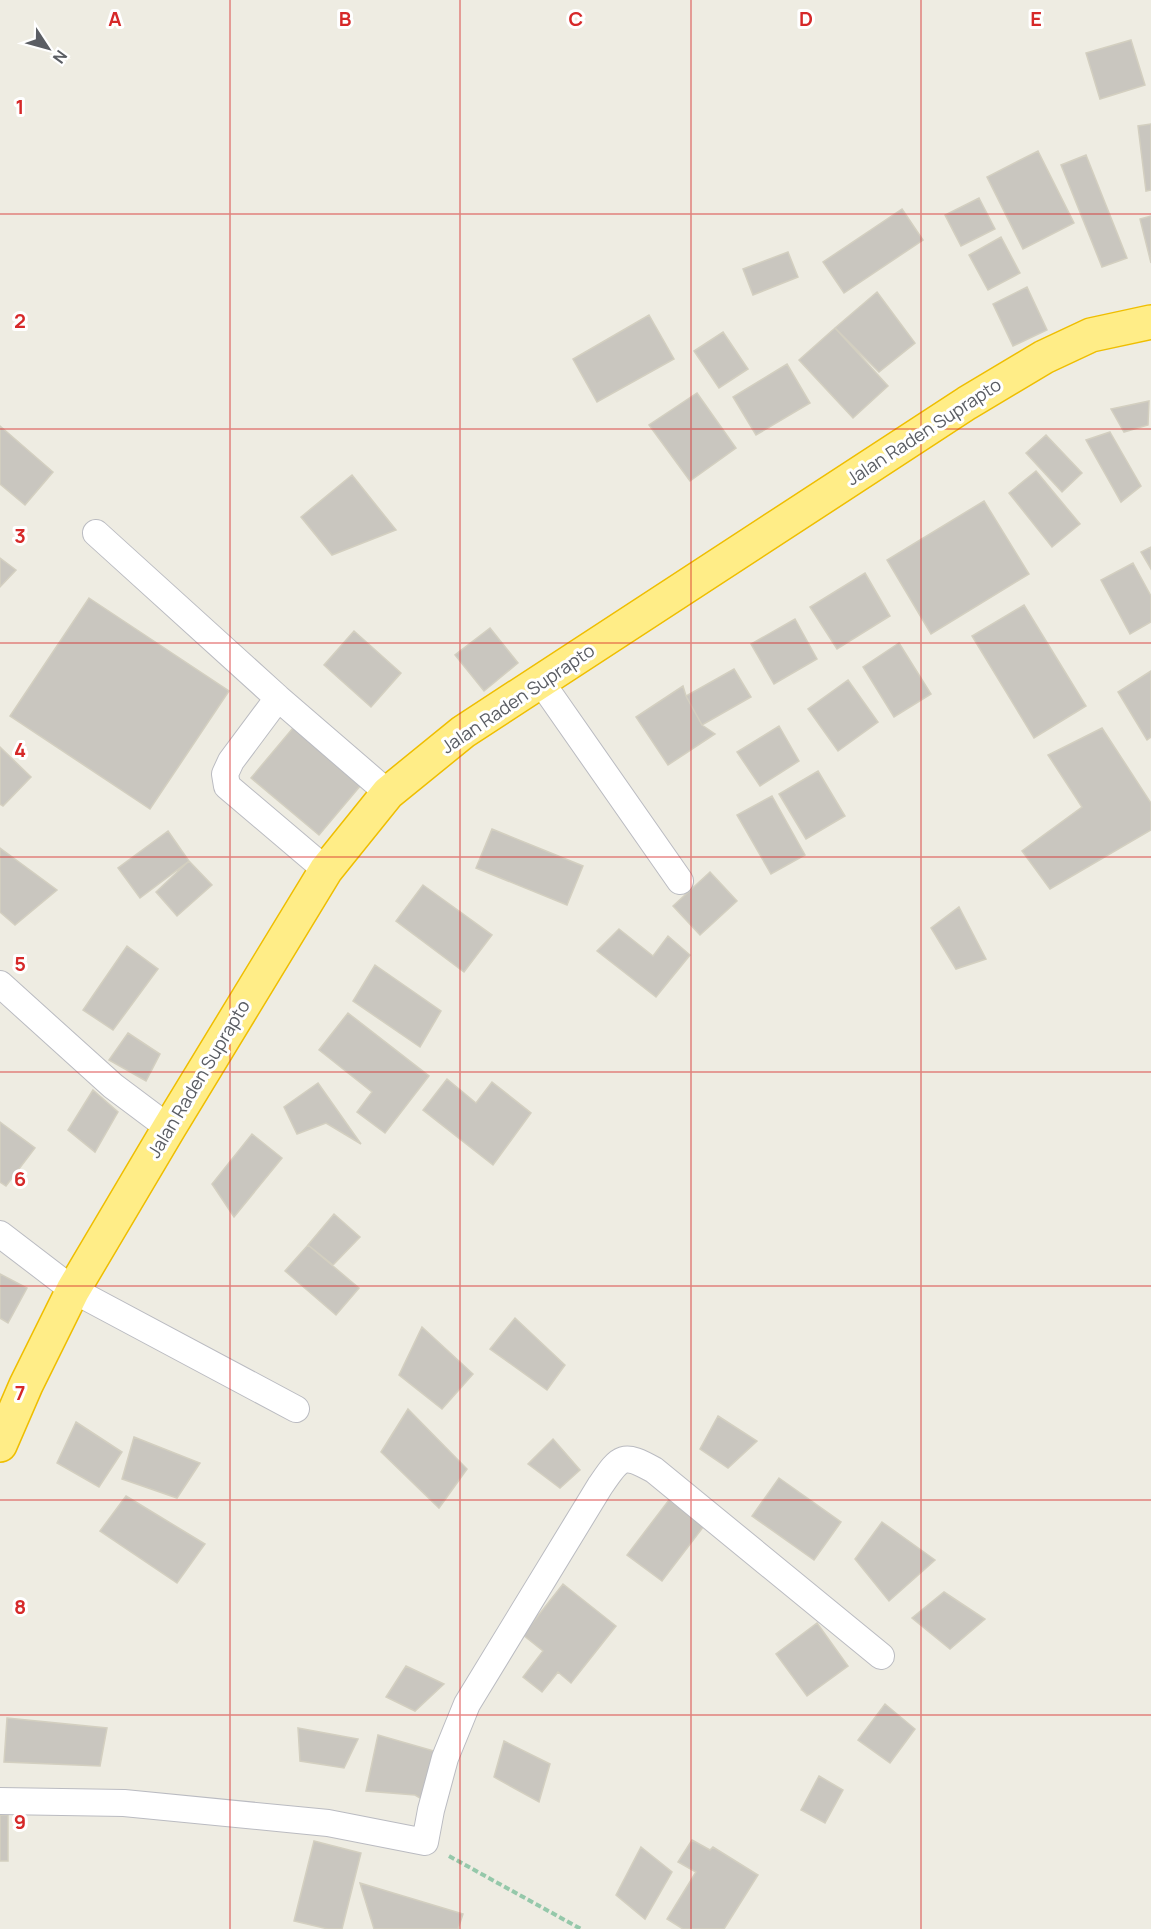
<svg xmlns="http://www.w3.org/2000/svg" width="1151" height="1929" font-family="Manrope,sans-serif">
<rect width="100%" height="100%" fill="#eeece2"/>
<path fill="#c9c6bf" stroke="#d3cfc0" stroke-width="1.5" d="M1131,40L1145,85L1100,99L1086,53Z
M1151,124V190L1146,191L1138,126Z
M1038,151L1074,223L1023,249L987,177Z
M1086,155L1127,258L1102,267L1061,165Z
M979,198L995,229L961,246L945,215Z
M902,209L923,240L844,293L823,262Z
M1151,216V263L1140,219Z
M1001,237L1020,273L988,290L969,255Z
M788,252L798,277L753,295L743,269Z
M1027,287L1047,330L1013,346L993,304Z
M877,292L915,343L879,372L835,328Z
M649,315L674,359L597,402L573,359Z
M835,328L888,386L853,418L799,360Z
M723,332L748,369L719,388L694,351Z
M787,364L810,403L756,435L733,397Z
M697,393L736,448L690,481L649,425Z
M1149,401L1148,425L1124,432L1111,409Z
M0,426L53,472L25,505L0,484Z
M1110,432L1141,486L1121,502L1086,440Z
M1046,435L1082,473L1062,492L1026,453Z
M1036,471L1080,524L1052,547L1009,493Z
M352,475L396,530L332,555L301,517Z
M984,501L1029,574L931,634L887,560Z
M1151,547V569L1141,552Z
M0,558L16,570L0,587Z
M1133,563L1151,596V622L1130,634L1101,580Z
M865,573L890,616L837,649L810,607Z
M89,598L229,691L150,809L10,716Z
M1024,605L1086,706L1034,738L972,636Z
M795,619L817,659L774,684L751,644Z
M490,628L518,663L484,691L455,655Z
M354,631L401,673L371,707L324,665Z
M899,643L931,694L894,717L863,667Z
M734,669L751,697L702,725L686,696Z
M1151,671V737L1147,740L1118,692Z
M848,680L878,722L838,751L808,709Z
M683,686L686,696L702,725L715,734L668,765L636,717Z
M298,722L366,779L319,835L251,778Z
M779,726L799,761L760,786L737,752Z
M1102,728L1151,803V830L1050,889L1022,851L1082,807L1048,755Z
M0,747L31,777L3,806L0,804Z
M818,771L845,816L806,839L779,794Z
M772,796L805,855L771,874L737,815Z
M492,829L583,866L567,905L476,868Z
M168,831L189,861L140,898L118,868Z
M0,848L57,890L15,925L0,912Z
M189,861L212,885L177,916L156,892Z
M710,872L737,901L700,935L673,906Z
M423,885L492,935L464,972L396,921Z
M959,907L986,959L956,969L931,928Z
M619,929L653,956L668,936L690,955L656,997L597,951Z
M127,946L158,969L113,1030L83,1010Z
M375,965L441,1011L420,1047L353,1001Z
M348,1013L429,1076L385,1133L357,1112L372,1092L319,1050Z
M128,1033L160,1054L146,1081L109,1060Z
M447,1079L476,1103L492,1082L531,1113L493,1165L423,1110Z
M318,1083L361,1144L326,1123L297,1134L284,1107Z
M93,1090L118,1112L95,1152L68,1130Z
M0,1122L35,1148L6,1186L0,1182Z
M252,1134L282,1158L234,1217L212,1184Z
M334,1214L360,1237L333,1265L308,1245Z
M308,1245L359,1288L336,1315L285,1271Z
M0,1274L27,1288L8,1323L0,1318Z
M515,1318L565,1365L547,1390L490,1349Z
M422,1327L473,1374L442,1409L399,1375Z
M408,1409L467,1469L439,1508L381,1452Z
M718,1416L757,1441L728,1468L700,1449Z
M76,1422L122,1452L99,1487L57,1463Z
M134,1437L200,1463L177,1498L122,1479Z
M553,1439L580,1470L560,1488L528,1464Z
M779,1478L841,1522L814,1560L752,1516Z
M126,1496L205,1544L177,1583L100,1531Z
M669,1500L704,1526L662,1581L627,1555Z
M882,1522L935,1560L889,1601L855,1559Z
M563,1584L616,1626L571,1683L558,1672L542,1692L523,1677L543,1651L523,1635Z
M944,1592L985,1619L950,1649L912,1618Z
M817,1623L848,1666L807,1696L776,1654Z
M406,1666L444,1684L415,1711L386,1697Z
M885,1704L915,1729L890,1763L858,1740Z
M7,1718L107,1728L100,1766L4,1762Z
M298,1728L358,1739L344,1768L300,1761Z
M378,1735L434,1751L432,1805L415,1795L366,1791Z
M504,1741L550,1764L539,1802L494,1777Z
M819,1776L843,1790L825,1823L801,1810Z
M0,1815H8V1861H0Z
M692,1840L710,1850L713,1847L758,1875L724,1929H683L667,1919L696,1872L678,1862Z
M314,1841L361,1853L342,1929H328L294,1921Z
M641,1847L672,1872L645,1919L616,1895Z
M360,1883L463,1914L458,1929H374Z"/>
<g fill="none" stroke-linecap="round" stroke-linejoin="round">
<defs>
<path id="street" d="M96,533L278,698L388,793
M541,682L680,881
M278,698L231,761L225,774L227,786L326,870
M0,984L113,1086L169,1128
M0,1234L73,1290L296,1409
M0,1801L124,1803L328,1823L425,1842L431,1810L445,1758L467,1704L600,1486C620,1457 622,1452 654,1470L881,1656"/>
<path id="highway" d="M0,1445L26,1385L73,1290L169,1128L326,870L388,793L463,732L967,403L1044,357L1091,335L1151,322"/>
</defs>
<use href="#street" stroke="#babbc1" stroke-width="28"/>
<use href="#highway" stroke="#efbe00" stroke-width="36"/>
<path stroke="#95c8aa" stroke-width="4" stroke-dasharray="6 3" stroke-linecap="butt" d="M449,1856L581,1929"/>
<use href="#street" stroke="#fff" stroke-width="26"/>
<use href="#highway" stroke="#ffed87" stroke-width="33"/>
</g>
<path fill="none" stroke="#d62828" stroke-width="1.5" stroke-opacity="0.55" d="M230,0V1929M460,0V1929M691,0V1929M921,0V1929M0,214H1151M0,429H1151M0,643H1151M0,857H1151M0,1072H1151M0,1286H1151M0,1500H1151M0,1715H1151"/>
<g text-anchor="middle" stroke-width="6" stroke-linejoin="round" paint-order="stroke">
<g font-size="18" fill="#5a5d63" stroke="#fff">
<text transform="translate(924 432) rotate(-33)" y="6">Jalan Raden Suprapto</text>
<text transform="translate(518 699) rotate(-34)" y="6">Jalan Raden Suprapto</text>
<text transform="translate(199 1079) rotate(-59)" y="6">Jalan Raden Suprapto</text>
</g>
</g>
<g font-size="20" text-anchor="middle" font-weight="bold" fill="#d62828" stroke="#fff" stroke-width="6" stroke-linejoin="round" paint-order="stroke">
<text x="115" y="26">A</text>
<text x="345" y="26">B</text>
<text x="576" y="26">C</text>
<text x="806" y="26">D</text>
<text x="1036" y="26">E</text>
<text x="20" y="114">1</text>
<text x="20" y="328">2</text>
<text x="20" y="543">3</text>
<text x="20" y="757">4</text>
<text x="20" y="971">5</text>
<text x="20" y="1186">6</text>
<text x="20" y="1400">7</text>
<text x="20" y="1614">8</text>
<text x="20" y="1829">9</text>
</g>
<g transform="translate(48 48) rotate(126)" stroke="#ffffff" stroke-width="4.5" paint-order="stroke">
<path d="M0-4.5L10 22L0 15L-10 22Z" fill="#5a5d63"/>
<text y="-9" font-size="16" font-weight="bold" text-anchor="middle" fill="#5a5d63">N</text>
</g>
</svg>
